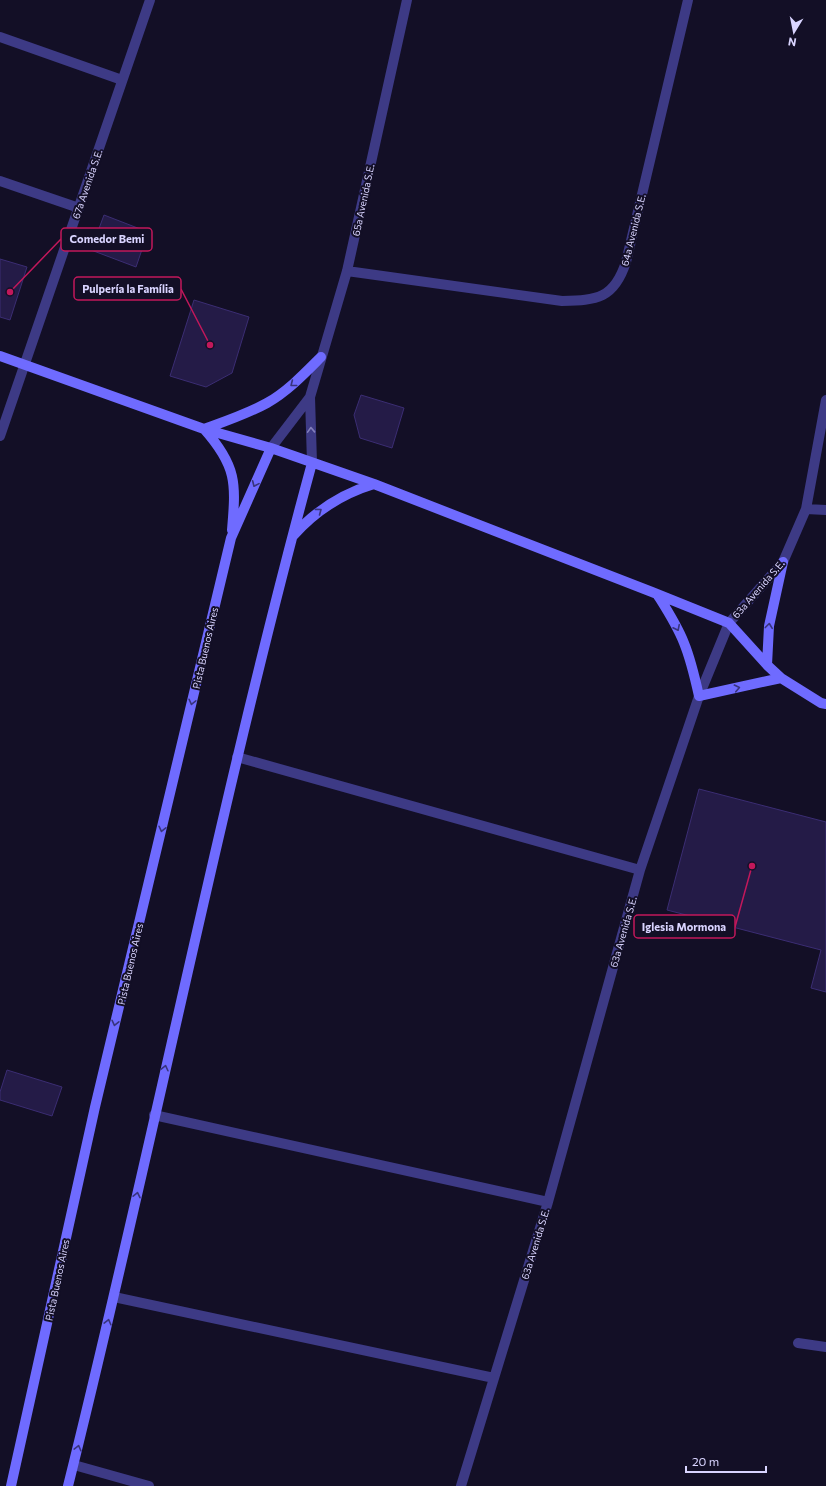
<svg xmlns="http://www.w3.org/2000/svg" width="826" height="1486" font-family="Commissioner,sans-serif">
<rect width="100%" height="100%" fill="#130f26"/>
<path fill="#241b47" stroke="#3b2d73" d="M104,215L148,232L136,267L91,250Z
M0,259L27,267L10,320L0,317Z
M194,300L249,317L232,373L206,387L170,376Z
M361,395L404,408L392,448L360,438L354,415Z
M699,789L826,822V992L811,988L821,950L667,910Z
M7,1070L62,1087L52,1116L0,1100V1092Z"/>
<g fill="none" stroke-linecap="round" stroke-linejoin="round">
<path stroke="#3d3a85" stroke-width="10" d="M0,37L122,80
M0,181L79,208
M347,271L562,301C597,300 614,299 626,262L688,0
M0,436L150,0
M271,448L310,397
M312,463L310,397L347,271L407,0
M806,509L826,510
M237,757L640,870
M154,1115L548,1202
M114,1297L494,1378
M798,1343L826,1347
M74,1465L149,1486
M461,1486L548,1202L640,870L699,696L729,623L783,562L806,509L826,400"/>
<path stroke="#6f6bff" stroke-width="10" d="M0,356L204,429L271,448L374,484L652,592L729,623L767,665L781,678L821,703L826,704
M204,429C226,421 247,414 267,403C288,391 305,373 321,357
M204,429C237,466 236,483 232,530
M293,536C315,511 341,494 374,484
M657,594C667,610 677,625 684,643C691,660 695,678 699,696L781,678
M767,665L769,626L783,562
M11,1486L95,1107L231,538L271,448
M68,1486C153,1146 220,801 312,463"/>
</g>
<defs><path id="oneway-chevron" d="M-2-3.5L2.5 0L-2 3.5" fill="none" stroke-width="1.6" stroke-linecap="round" stroke-linejoin="round"/></defs>
<g stroke="#38347d">
<use href="#oneway-chevron" transform="translate(293 384) rotate(142)"/>
<use href="#oneway-chevron" transform="translate(255 484) rotate(114)"/>
<use href="#oneway-chevron" transform="translate(319 511) rotate(-37)"/>
<use href="#oneway-chevron" transform="translate(769 626) rotate(-83)"/>
<use href="#oneway-chevron" transform="translate(677 628) rotate(64)"/>
<use href="#oneway-chevron" transform="translate(737 688) rotate(-12)"/>
<use href="#oneway-chevron" transform="translate(192 702) rotate(103)"/>
<use href="#oneway-chevron" transform="translate(162 829) rotate(103)"/>
<use href="#oneway-chevron" transform="translate(115 1023) rotate(103)"/>
<use href="#oneway-chevron" transform="translate(165 1068) rotate(-77)"/>
<use href="#oneway-chevron" transform="translate(137 1195) rotate(-78)"/>
<use href="#oneway-chevron" transform="translate(108 1322) rotate(-76)"/>
<use href="#oneway-chevron" transform="translate(78 1448) rotate(-76)"/>
</g>
<use stroke="#837fbc" href="#oneway-chevron" transform="translate(311 430) rotate(-92)"/>
<g text-anchor="middle" stroke-width="4" stroke-linejoin="round" paint-order="stroke">
<g font-size="10" fill="#d9d4ff" stroke="#130f26">
<text transform="translate(87 184) rotate(-71)" y="4">67a Avenida S.E.</text>
<text transform="translate(363 200) rotate(-78)" y="4">65a Avenida S.E.</text>
<text transform="translate(633 230) rotate(-76)" y="4">64a Avenida S.E.</text>
<text transform="translate(758 589) rotate(-49)" y="4">63a Avenida S.E.</text>
<text transform="translate(205 648) rotate(-77)" y="4">Pista Buenos Aires</text>
<text transform="translate(623 932) rotate(-74)" y="4">63a Avenida S.E.</text>
<text transform="translate(130 964) rotate(-77)" y="4">Pista Buenos Aires</text>
<text transform="translate(535 1244) rotate(-73)" y="4">63a Avenida S.E.</text>
<text transform="translate(57 1280) rotate(-78)" y="4">Pista Buenos Aires</text>
</g>
</g>
<path fill="none" stroke="#c2185b" stroke-width="1.5" d="M10 292L61 239M210 345L181 289M752 866L735 927"/>
<g fill="#c2185b" stroke="#130f26" stroke-width="1.5">
<circle cx="10" cy="292" r="4"/>
<circle cx="210" cy="345" r="4"/>
<circle cx="752" cy="866" r="4"/>
</g>
<g fill="#130f26" stroke="#c2185b" stroke-width="1.5">
<rect x="61" y="228" width="91" height="23" rx="4"/>
<rect x="74" y="277" width="107" height="23" rx="4"/>
<rect x="634" y="915" width="101" height="23" rx="4"/>
</g>
<g font-size="11" text-anchor="middle" font-weight="bold" fill="#d9d4ff">
<text x="107" y="243">Comedor Bemi</text>
<text x="128" y="293">Pulpería la Família</text>
<text x="684" y="931">Iglesia Mormona</text>
</g>
<g transform="translate(794 32) rotate(190)" stroke="#130f26" stroke-width="3" paint-order="stroke">
<path d="M0-3L7 15L0 10L-7 15Z" fill="#d9d4ff"/>
<text y="-6" font-size="11" font-weight="bold" text-anchor="middle" fill="#d9d4ff">N</text>
</g>
<path d="M686 1466v6h80v-6" fill="none" stroke="#d9d4ff" stroke-width="2"/>
<text x="692" y="1466" font-size="12" fill="#d9d4ff" stroke="#130f26" stroke-width="3" paint-order="stroke">20 m</text>
</svg>
